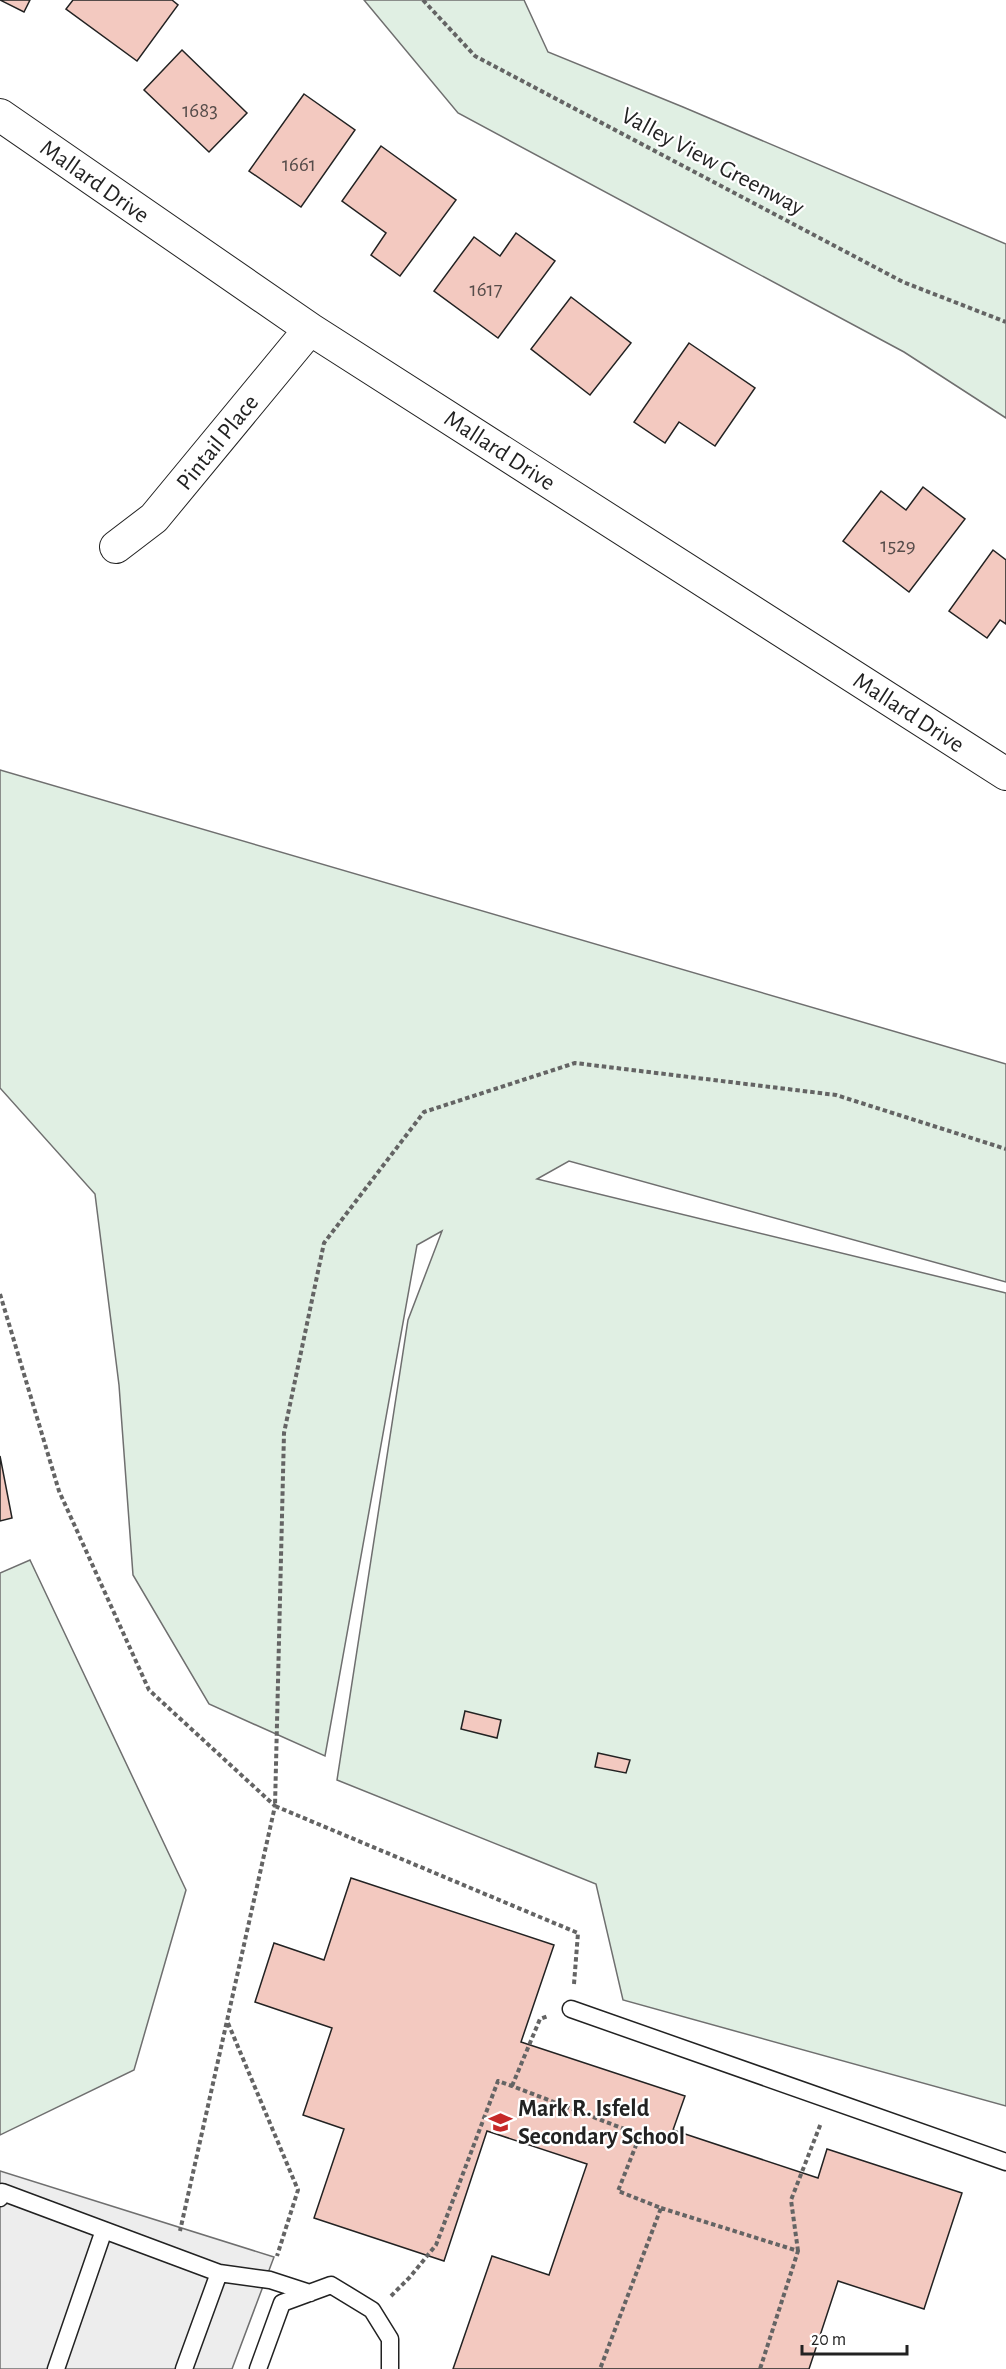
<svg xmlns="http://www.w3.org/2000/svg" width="1006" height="2369" font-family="'Alegreya Sans',sans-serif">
<rect width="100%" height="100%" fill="#fff"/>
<path fill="#e0efe3" stroke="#6f6f6f" stroke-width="1.5" d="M364,0H524L548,52L683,107L1006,244V418L904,352L458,113Z
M0,770L1006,1064V1282L569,1161L537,1179L1006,1293V2106L623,2000L596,1884L337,1780L408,1320L442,1231L417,1245L325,1756L209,1704L133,1575L119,1385L95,1194L0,1088Z
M30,1560L186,1890L134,2070L0,2135V1573Z"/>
<path fill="#ededed" stroke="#6f6f6f" stroke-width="1.5" d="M0,2171L274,2257L232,2369H0Z"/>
<path fill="#f3c9c0" stroke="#222" stroke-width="1.5" d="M0,0H30L24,12Z
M73,0H172L178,5L137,61L66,9Z
M182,50L247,113L209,152L144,90Z
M304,94L355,130L301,207L249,171Z
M381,146L456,200L400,276L371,255L386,233L342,201Z
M516,233L555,261L498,338L434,291L474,237L500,256Z
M571,297L631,343L590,395L531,349Z
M689,343L755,388L715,446L679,422L665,443L634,422Z
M923,487L965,519L909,592L843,541L881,491L906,510Z
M993,550L1006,560V624L1000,620L987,638L949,611Z
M0,1456L12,1518L0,1521Z
M465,1711L501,1720L497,1738L461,1729Z
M598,1753L630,1760L626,1773L595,1767Z
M351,1878L554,1945L521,2042L685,2096L673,2130L818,2178L827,2149L962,2193L924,2309L838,2281L809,2369H453L492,2256L549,2275L587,2164L487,2131L444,2261L314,2218L344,2129L303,2115L332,2028L255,2002L274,1943L324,1960Z"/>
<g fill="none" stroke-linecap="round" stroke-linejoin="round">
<defs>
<path id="service" d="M571,2009L1006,2162
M0,2198L2,2192L219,2273L270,2280L310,2293
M56,2369L104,2230
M184,2369L219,2273
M258,2369L282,2303L331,2285L372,2310L390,2339V2369"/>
<path id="minor" d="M0,115L310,329L1006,774
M116,547L154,518L310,329"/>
</defs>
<use href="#service" stroke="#222" stroke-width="19"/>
<use href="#minor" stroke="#222" stroke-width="34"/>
<path stroke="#646464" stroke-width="4" stroke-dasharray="4.5 3" stroke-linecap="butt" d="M423,0L475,56L903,282L1006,322
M0,1294L59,1491L149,1690L275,1806L180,2231
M574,1984L578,1933L275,1806L284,1433L324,1243L424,1112L575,1063L836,1095L1006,1149
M228,2023L298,2190L277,2256
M512,2086L540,2019L548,2016
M661,2208L798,2251L760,2369
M798,2251L791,2200L821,2123
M391,2296L410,2277L436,2245L498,2081L512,2086L640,2135L618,2191L661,2208L600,2369"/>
<use href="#service" stroke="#fff" stroke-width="16"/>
<use href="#minor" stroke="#fff" stroke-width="32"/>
</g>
<defs>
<symbol id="school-bare" viewBox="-9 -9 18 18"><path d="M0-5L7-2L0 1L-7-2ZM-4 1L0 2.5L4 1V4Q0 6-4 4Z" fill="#c62828" stroke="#fff" stroke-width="2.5" paint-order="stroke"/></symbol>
</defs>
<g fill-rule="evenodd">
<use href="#school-bare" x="484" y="2106" width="33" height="33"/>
</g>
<g text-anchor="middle" stroke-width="4.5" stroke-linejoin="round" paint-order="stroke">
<g font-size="21" fill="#564c4a">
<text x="200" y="117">1683</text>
<text x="299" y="171">1661</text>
<text x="486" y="296">1617</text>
<text x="898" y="552">1529</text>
</g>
<g font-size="24" fill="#222" stroke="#fff">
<text transform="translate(713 161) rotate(28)" y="8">Valley View Greenway</text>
<text transform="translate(95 181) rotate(35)" y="8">Mallard Drive</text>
<text transform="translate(217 442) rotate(-51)" y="8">Pintail Place</text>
<text transform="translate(500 450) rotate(33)" y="8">Mallard Drive</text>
<text transform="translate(909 712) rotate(33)" y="8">Mallard Drive</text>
</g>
<g font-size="24" font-weight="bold" fill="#222" stroke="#fff" text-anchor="start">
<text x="518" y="2116">Mark R. Isfeld<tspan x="518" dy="28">Secondary School</tspan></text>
</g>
</g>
<path d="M802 2345v9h105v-9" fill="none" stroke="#222222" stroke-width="3"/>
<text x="811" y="2345" font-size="18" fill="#222222" stroke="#ffffff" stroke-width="4.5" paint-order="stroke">20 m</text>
</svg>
